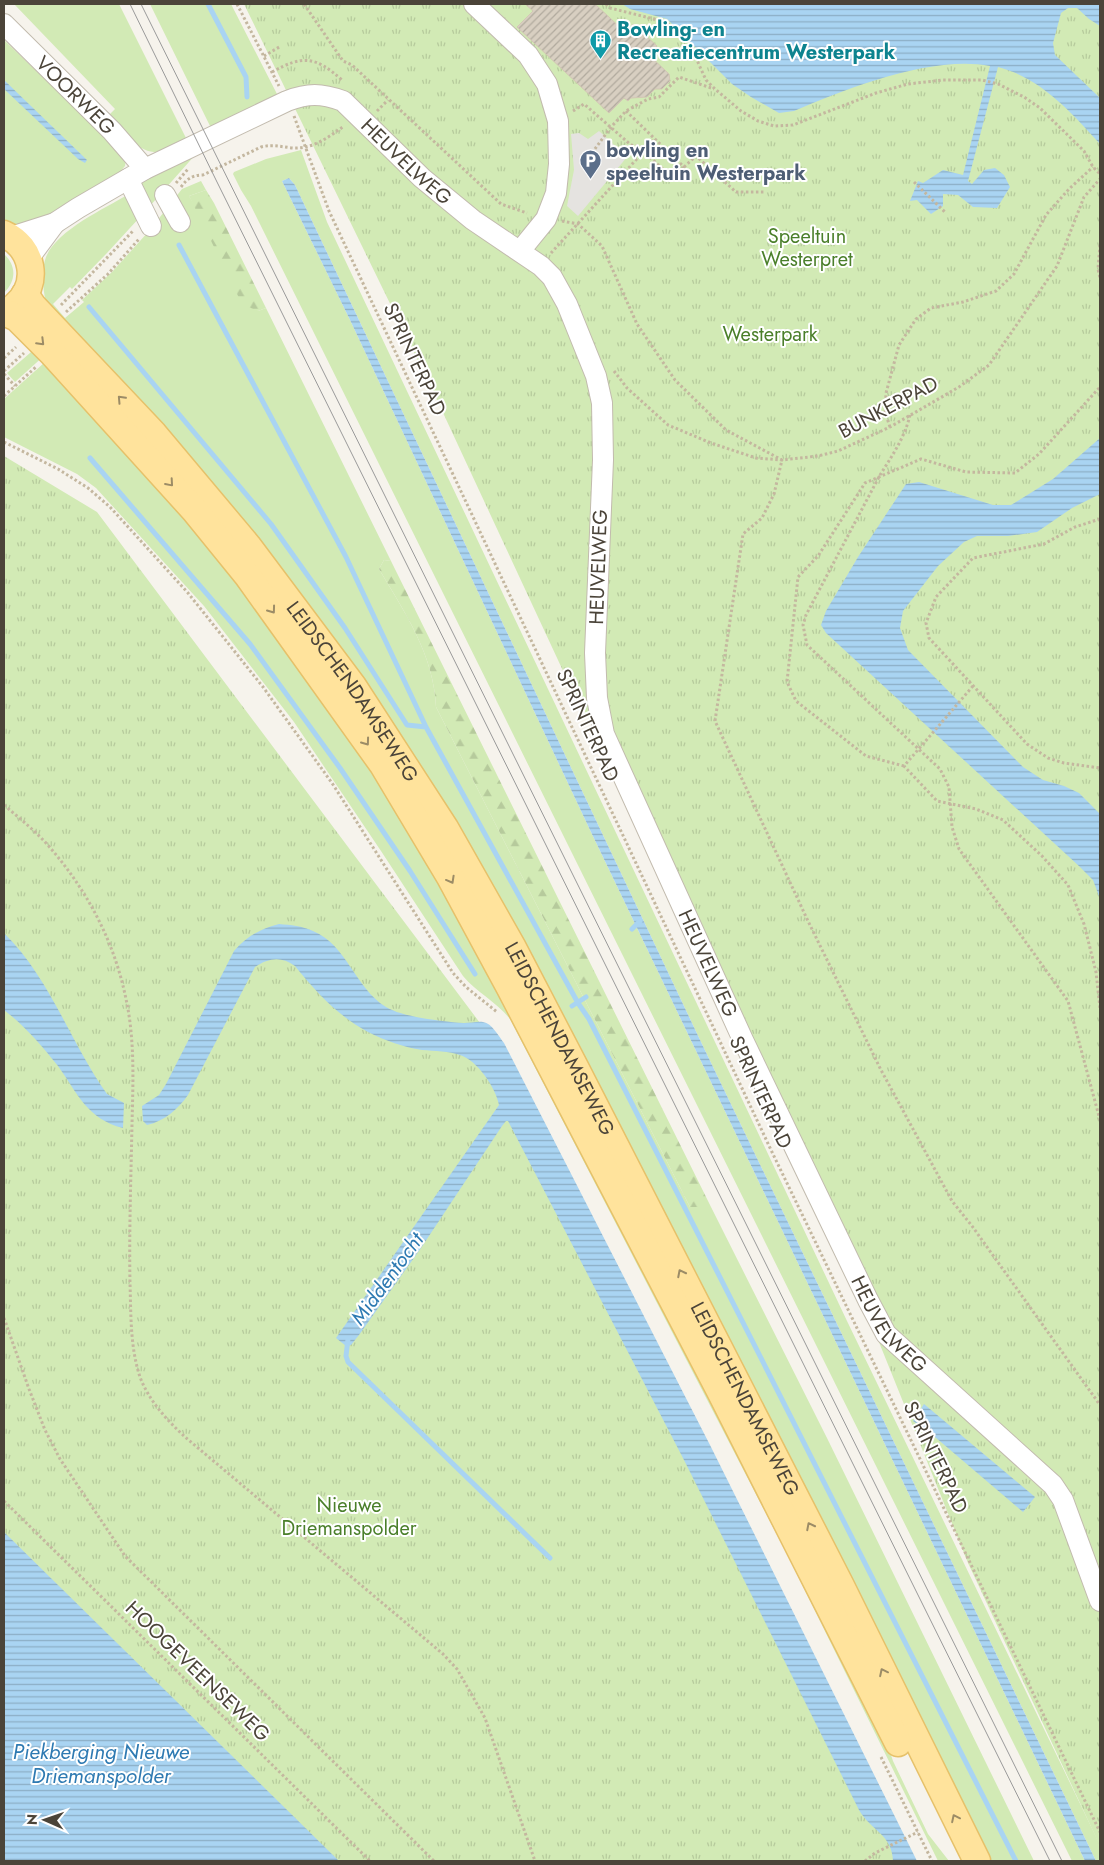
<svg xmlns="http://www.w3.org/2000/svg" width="1104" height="1865" font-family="Jost,sans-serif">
<defs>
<pattern id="forest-firs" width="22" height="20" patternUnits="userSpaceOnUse" patternTransform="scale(1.25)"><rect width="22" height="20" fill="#d2eab5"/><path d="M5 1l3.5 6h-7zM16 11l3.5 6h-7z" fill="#b6ca9c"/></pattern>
<pattern id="park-tufts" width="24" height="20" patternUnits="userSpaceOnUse" patternTransform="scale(1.25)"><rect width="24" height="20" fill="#d2eab5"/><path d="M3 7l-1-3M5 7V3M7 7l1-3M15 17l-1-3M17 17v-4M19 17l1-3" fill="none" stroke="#b6ca9c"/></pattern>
<pattern id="water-rules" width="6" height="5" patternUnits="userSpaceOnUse" patternTransform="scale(1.25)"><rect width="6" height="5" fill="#a9d4f2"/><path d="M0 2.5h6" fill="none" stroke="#8caec5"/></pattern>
<pattern id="building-hatch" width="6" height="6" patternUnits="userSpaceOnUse" patternTransform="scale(1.25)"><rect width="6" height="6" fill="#d8cfc1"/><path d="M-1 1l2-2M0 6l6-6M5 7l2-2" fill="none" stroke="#b1aa9e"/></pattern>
</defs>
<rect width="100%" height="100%" fill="#f6f3ec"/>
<path fill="#d2eab5" d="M14,4H119L187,140C177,144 165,152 154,152C136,151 120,128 108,116L115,109Z
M150,4H231L278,96L211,128Z
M4,40L126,157L125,166L119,173L29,227H4Z
M301,150L327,222L847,1321L1100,1845V1861H1096L701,1042L295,185L289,178L282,181L350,320L590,830L1085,1861H1072L251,206L241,190L233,174L234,172L266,159Z
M196,154L149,207L139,188L142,180Z
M201,181L206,190L189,196L258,311L266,308L391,561L384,560L379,569C405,613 434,655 436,707L690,1207H711L827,1438L1034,1861H983L882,1639L852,1597L509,931L46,303C43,290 41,270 46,257C57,230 104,209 129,194L141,216L107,253L72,289L70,287L53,304L65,318L84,302L82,300L112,272L149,231L182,189Z
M4,254C17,266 16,281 4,293Z
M38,346L46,354L15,382L7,373Z
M45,362L210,540L437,864L877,1713L893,1761L928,1834L949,1861H938L789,1558L510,1019C497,1002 477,993 463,976L381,851L294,722L204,606L96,488L77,474L4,437V399Z"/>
<path fill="url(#forest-firs)" d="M206,190L214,203L266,308L258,311L242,304L189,196Z
M384,560L391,561L711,1207H690L436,707C434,655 405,613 379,569Z"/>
<path fill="url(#park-tufts)" d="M244,4H1100V1846L968,1563L810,1171L624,778L571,688L438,402Z
M4,456L97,512L501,1051L910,1861H4Z"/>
<path fill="#e5e3e0" d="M599,131L627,157L578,216L567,206L574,170L571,134L579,133L588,139Z"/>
<path fill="url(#water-rules)" d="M622,4H1100V26L1089,19L1077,8H1068L1061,13L1053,43L1055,55L1100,98V144C1072,113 1041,78 998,67L968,181L972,184L984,170L995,168L1004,175L1010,187L997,208L973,207L958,195L943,194V206L931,214L917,200L910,201L918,181L923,183L943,170L963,175L990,66C932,55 848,88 794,111L779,113L751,97L732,84L667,19L630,9Z
M4,80L87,160L85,163L78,159L4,89Z
M289,178L295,185L701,1042L1096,1861H1085L590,830L350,320L282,181Z
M1100,438V494L1072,508L1037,532L1008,536H977L964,542L938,566L903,611L900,628L908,650L1023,767L1043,780L1064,786L1079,793L1100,814V899L1093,880L1080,867L826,633L821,625L826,611L858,557L906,484L919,482L993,505H1011L1053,479Z
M279,924C291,925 302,926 313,931C347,945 355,988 386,1007C402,1017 445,1022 464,1023C470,1023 478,1021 483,1022C492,1023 499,1037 504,1043L710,1445L917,1861H893C892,1834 871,1831 859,1810L684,1460L508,1121H506L502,1126L421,1248L359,1335L351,1345L346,1346L336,1338L499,1105C496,1088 477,1060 460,1055C449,1051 435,1051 422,1050C403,1047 386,1041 368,1032C338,1016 316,992 295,966C281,956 269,958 255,967L188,1095C178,1109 165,1121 147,1125L143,1121L142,1106L159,1095L166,1084L234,951C247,936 260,929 279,924Z
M4,933C50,978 70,1042 107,1094L124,1103L123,1128C87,1119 78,1094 58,1066C42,1046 24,1025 4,1010Z
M924,1404L1035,1497L1023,1512L935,1437L913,1421Z
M4,1532L339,1861H4Z"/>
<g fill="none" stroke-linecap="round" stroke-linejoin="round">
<path stroke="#a9d4f2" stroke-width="5" d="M208,4L246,77L247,97
M179,245L346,557L426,727L578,1003L589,1019L1016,1861
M89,307L271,524L345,628L407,725L426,727
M90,458L250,644L340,768L410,871L475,974
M632,929L640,921
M572,1006L586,997
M348,1339L346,1356L348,1362L550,1558"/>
</g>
<path fill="url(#building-hatch)" stroke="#d3c7b4" d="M525,4H595L625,32L633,24L657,46L649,55L669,74L670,81L662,89H655L647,97L631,98L628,101L624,98L609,113L517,27L533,11Z"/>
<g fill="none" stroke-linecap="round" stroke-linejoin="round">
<defs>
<g id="minor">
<path d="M474,4L528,55L547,84L558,121L559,164L556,193L546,219L520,251"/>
<path id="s1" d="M4,24L112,131L145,169"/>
<path d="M128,179L151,226"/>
<path d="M165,195L180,222"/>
<path id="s2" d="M11,237L55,223L78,208L145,169L287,101C308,93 321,93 343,101L422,178L473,220L541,266L552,277L567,304L596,376L602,403L603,460L595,653L597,698L604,734L743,1040L868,1300L886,1334L1053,1485L1063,1500L1100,1601"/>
<path d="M29,258L55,223"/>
</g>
<g id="major">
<path d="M4,234C33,247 41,284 15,306"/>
<path id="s3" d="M25,294L33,306L154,434L248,546L353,686L445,828L513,948L576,1069L841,1586L977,1861"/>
<path d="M4,312L17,318L52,353L195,511L247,575L383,765L450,877L510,988L721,1393L898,1743"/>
</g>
</defs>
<use href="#minor" stroke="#c2bbae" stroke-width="22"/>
<use href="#major" stroke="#e6c16a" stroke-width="29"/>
<path stroke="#c4b79f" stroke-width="3" stroke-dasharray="2.5 2.5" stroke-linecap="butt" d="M237,4L279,86
M304,4L343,61L352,65L501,204L527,213
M606,4L610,8L666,22L690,45L706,80L715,89L741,111L758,121L774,126L793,125L876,93L908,84L943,80H982L998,84L1024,97L1040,108L1084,151L1093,167L1100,174
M264,56L281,46
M272,72C303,55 315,56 342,80
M377,111L388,100
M573,111L584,104L631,145L647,148
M626,111L684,167L673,178L644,152
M294,116L329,211L772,1152L1100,1832
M592,153L611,127L626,111L648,99L659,97L679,77L714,89
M684,167L696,156L736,192H765
M914,182L946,213
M176,183L188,169
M181,187C187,179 192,175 203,175L261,147C273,144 282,147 293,148C313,149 329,137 344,126
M562,221L578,224L602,246L637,324L675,380L726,430L782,460L774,494L762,518L743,534L715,721L808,921L881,1070L952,1201L972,1226L1100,1405
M1100,245L1098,269L1100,278
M551,253L655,139
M61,305L133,231
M66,312L108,274L139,239
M4,358L16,347
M4,371L24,353
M614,371L627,388L668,425L711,443L756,458L782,460L818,456L838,451L890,427L959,387L989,365L1057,266L1084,197L1100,179
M4,374L15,386
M4,396L37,366
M910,415C905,437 892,456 880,475L806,615L803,625L807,645L940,769L949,787L952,827L959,849L1068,1001L1100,1120
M890,427L885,412L886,393L899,345L916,319L931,308L963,302L996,291L1014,274L1046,215L1069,189L1093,167
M4,442L58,469L88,488L110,507L188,593L263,687L332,783L453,973L466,987L497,1012
M1100,519L1075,527L1044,544L973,558L936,597L926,623L929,638L1027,744L1048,758L1064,763L1100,768
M973,686L904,766L937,801L976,809L1003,820L1042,856L1068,885L1084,924L1096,972L1100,1008
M904,766L866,756L796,701L787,682L798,577L818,556L865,483L921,459L966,472L1015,473L1039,454L1100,387
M4,805C18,817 33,829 46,843C86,888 114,940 126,999C135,1040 133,1083 132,1124C131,1177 129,1230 130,1283C131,1314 130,1347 140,1377C149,1401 167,1420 185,1437L443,1654L457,1669L485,1718L535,1861
M4,1318L29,1389L45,1430L60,1459L125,1556L434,1861
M4,1501L370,1861
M881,1757L932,1861
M865,1861L875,1853L918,1832"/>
<use href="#minor" stroke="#fff" stroke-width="20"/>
<use href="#major" stroke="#ffe39c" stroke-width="26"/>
<path stroke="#9a9a9a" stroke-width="1" d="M130,4L217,182L1050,1861
M141,4L1062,1861"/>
</g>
<defs><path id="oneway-chevron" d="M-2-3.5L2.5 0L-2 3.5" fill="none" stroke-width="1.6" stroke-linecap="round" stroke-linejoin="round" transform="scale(1.25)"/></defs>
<g stroke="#9c8c66">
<use href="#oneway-chevron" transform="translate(41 342) rotate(45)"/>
<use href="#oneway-chevron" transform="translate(121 399) rotate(-133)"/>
<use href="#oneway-chevron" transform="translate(170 483) rotate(49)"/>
<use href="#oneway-chevron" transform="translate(272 610) rotate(54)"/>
<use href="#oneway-chevron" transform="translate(366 742) rotate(54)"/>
<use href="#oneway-chevron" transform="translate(451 880) rotate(61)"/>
<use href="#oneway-chevron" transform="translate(681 1273) rotate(-117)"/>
<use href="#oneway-chevron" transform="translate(810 1526) rotate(-117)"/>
<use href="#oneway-chevron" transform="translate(883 1672) rotate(-116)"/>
<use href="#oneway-chevron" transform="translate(955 1818) rotate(-116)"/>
</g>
<defs>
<symbol id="building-pin" viewBox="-11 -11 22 30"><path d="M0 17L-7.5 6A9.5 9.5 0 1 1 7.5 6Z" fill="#0f9aa8" stroke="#fff"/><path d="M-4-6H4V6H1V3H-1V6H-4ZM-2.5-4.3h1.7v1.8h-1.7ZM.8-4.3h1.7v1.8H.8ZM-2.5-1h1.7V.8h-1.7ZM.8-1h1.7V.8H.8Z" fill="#fff"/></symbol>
<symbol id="parking-pin" viewBox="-11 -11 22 30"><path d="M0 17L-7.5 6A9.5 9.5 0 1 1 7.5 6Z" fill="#5c6f8a" stroke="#fff"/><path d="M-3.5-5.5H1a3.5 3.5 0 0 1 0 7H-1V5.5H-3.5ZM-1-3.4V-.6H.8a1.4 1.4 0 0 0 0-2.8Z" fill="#fff"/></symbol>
</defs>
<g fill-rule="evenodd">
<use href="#building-pin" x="588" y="28" width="25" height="34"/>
<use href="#parking-pin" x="578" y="148" width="25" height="34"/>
</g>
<g text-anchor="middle" stroke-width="4" stroke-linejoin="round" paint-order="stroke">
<g font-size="20" font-weight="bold" fill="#0d838f" stroke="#fff" text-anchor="start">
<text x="617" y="36">Bowling- en<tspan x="617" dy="23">Recreatiecentrum Westerpark</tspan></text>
</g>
<g font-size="20" fill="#4b4439" stroke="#fff">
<text dy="7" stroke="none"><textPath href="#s1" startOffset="101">VOORWEG</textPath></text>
<text dy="7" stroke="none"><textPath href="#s2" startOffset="454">HEUVELWEG</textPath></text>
<text transform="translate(415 359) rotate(65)" y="7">SPRINTERPAD</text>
<text transform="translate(888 407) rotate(-28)" y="7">BUNKERPAD</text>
<text transform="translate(598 567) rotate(-88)" y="7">HEUVELWEG</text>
<text dy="7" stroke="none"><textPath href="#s3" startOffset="516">LEIDSCHENDAMSEWEG</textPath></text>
<text transform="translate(588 725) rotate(65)" y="7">SPRINTERPAD</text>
<text dy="7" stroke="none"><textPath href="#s2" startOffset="1360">HEUVELWEG</textPath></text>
<text dy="7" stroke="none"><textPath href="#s3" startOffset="921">LEIDSCHENDAMSEWEG</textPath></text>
<text transform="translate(761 1092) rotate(65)" y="7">SPRINTERPAD</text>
<text dy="7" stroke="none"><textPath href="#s2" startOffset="1765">HEUVELWEG</textPath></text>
<text dy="7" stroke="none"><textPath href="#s3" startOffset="1326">LEIDSCHENDAMSEWEG</textPath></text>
<text transform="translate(936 1457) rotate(64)" y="7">SPRINTERPAD</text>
<text transform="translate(198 1671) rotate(44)" y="7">HOOGEVEENSEWEG</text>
</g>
<g font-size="20" font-weight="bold" fill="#4e5e75" stroke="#fff" text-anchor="start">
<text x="606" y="157">bowling en<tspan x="606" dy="23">speeltuin Westerpark</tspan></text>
</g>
<g font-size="20" fill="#4a7f2a" stroke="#fff">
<text x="807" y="243">Speeltuin<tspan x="807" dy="23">Westerpret</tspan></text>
<text x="770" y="341">Westerpark</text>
<text x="349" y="1512">Nieuwe<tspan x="349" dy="23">Driemanspolder</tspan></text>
</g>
<g font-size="21" font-style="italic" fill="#2e7ab2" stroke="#fff">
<text transform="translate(387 1279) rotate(-54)" y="7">Middentocht</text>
<text x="101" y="1759">Piekberging Nieuwe<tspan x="101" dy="24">Driemanspolder</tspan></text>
</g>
</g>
<rect width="1104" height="1865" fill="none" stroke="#4b4439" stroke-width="10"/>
<g transform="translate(45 1820) rotate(272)" stroke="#ffffff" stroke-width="4" paint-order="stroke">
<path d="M0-4L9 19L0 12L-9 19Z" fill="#4b4439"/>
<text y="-8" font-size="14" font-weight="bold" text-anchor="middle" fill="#4b4439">N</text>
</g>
</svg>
